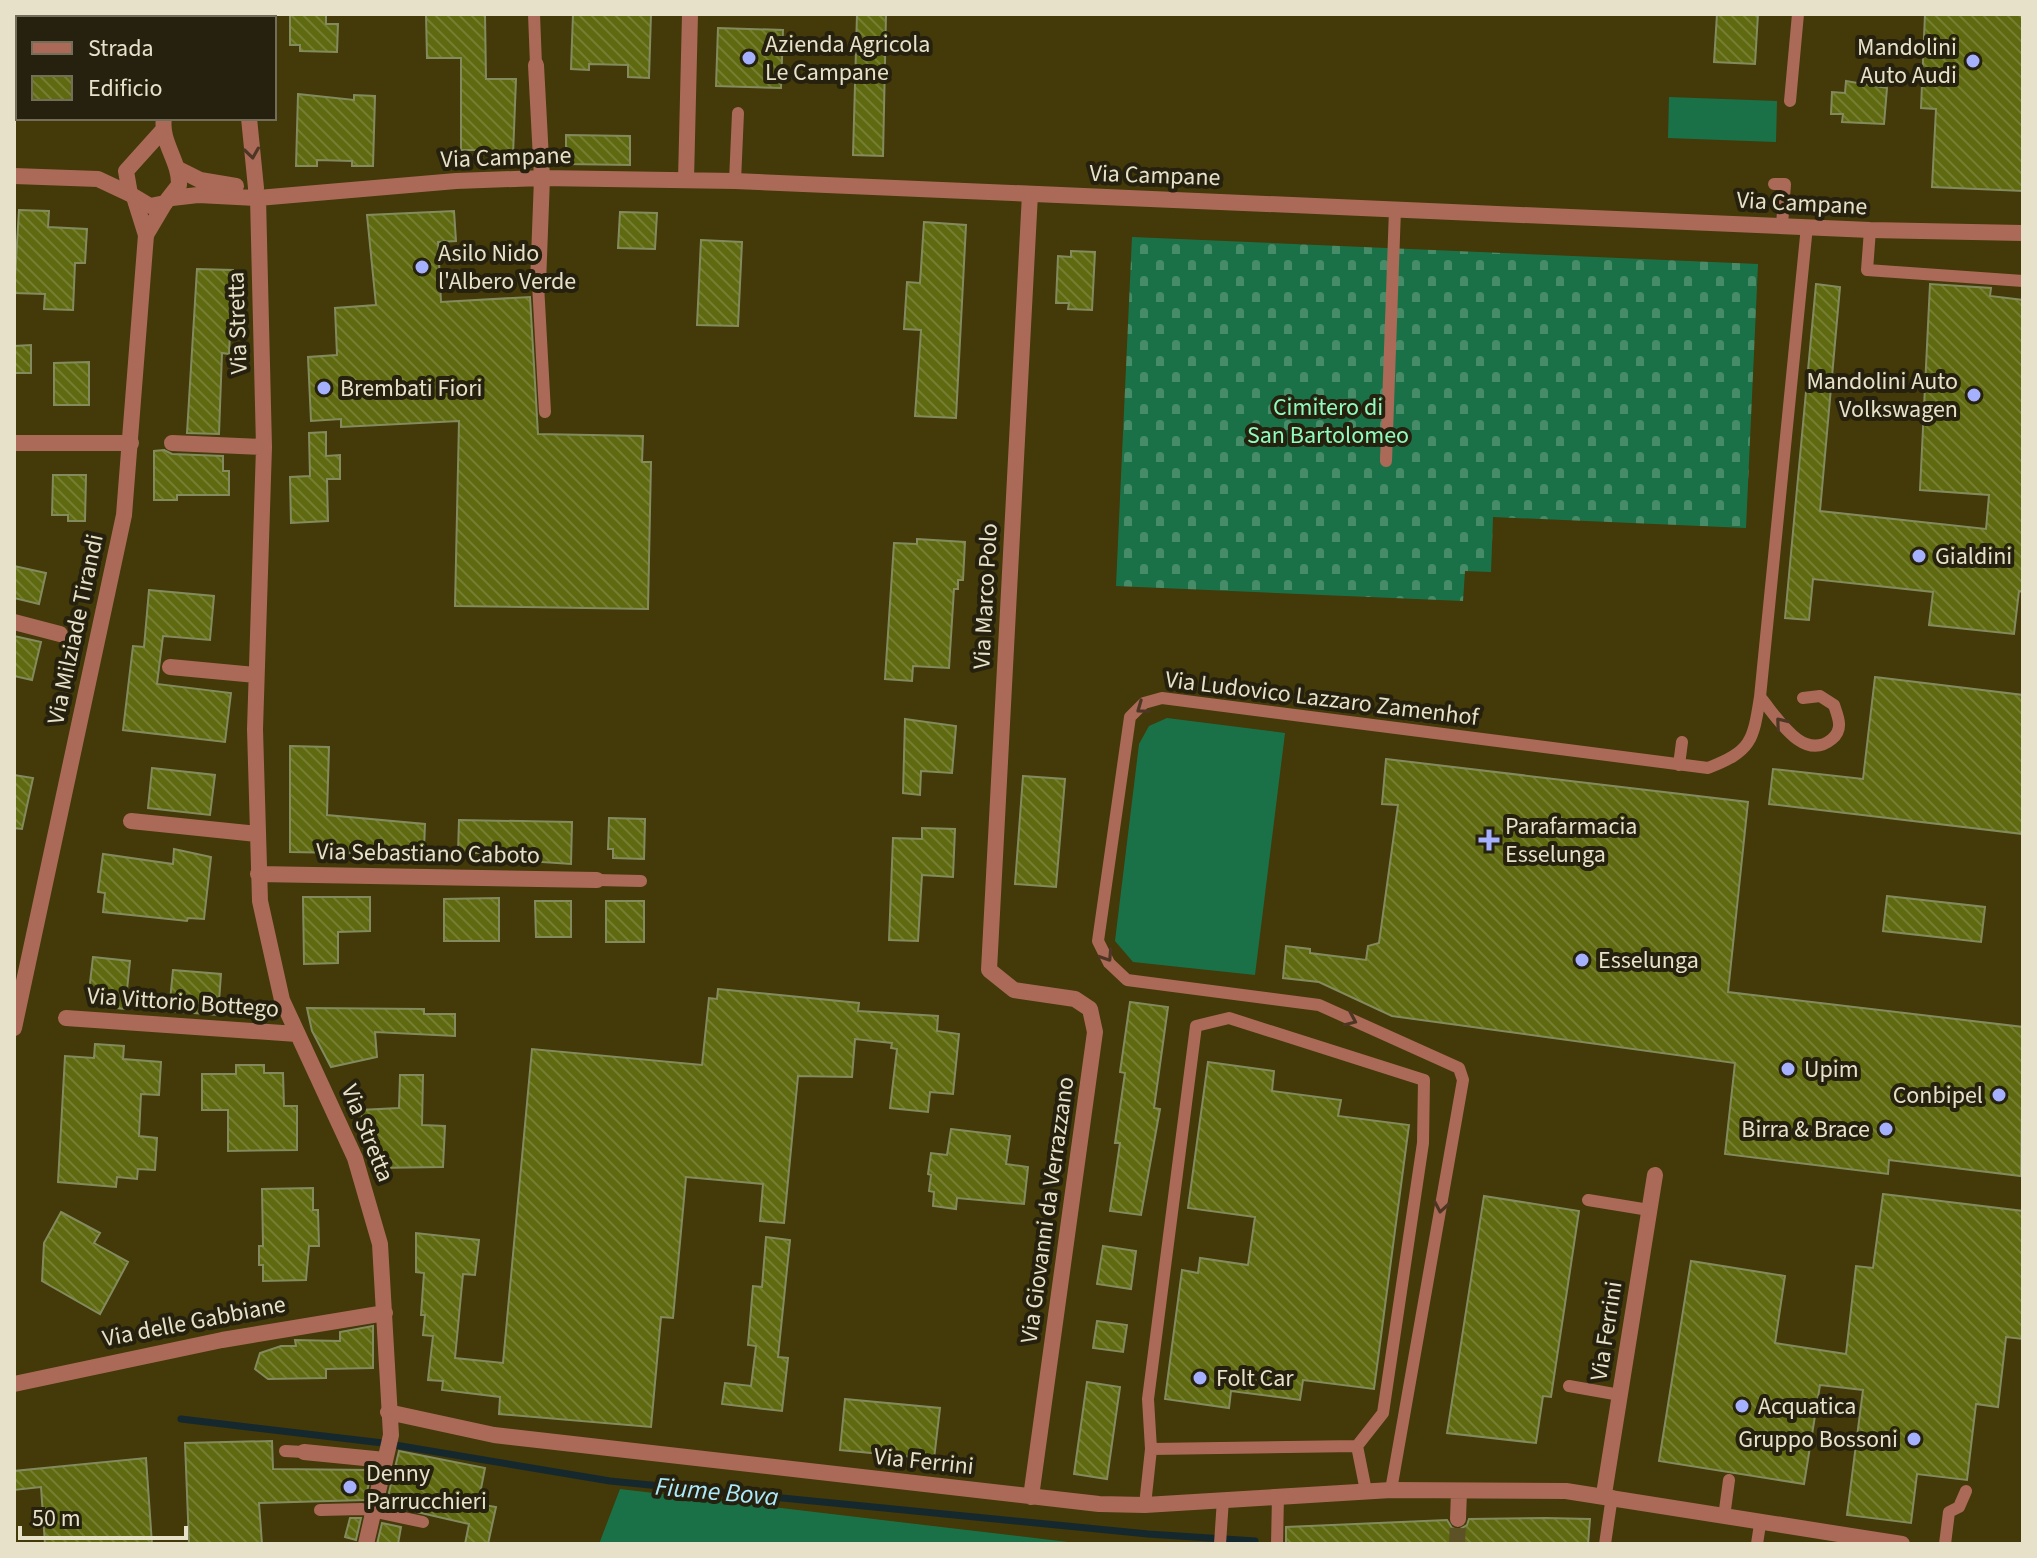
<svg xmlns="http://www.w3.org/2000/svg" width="2037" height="1558" font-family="'Source Sans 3',sans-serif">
<defs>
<pattern id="cemetery-stones" width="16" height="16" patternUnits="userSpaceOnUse" patternTransform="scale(2)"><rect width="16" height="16" fill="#1b7147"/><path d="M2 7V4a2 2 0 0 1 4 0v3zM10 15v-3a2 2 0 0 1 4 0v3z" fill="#478c69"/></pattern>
<pattern id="building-back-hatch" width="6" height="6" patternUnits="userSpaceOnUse" patternTransform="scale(2)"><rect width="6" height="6" fill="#5e6910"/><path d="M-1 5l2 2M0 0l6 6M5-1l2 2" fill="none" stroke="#757e31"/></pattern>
</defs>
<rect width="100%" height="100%" fill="#433909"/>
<path fill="#1b7147" d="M1669,97L1777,101L1776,142L1668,138Z
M1167,718L1285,733L1255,975L1133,962L1115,941L1139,744L1149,726Z
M620,1489L1085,1544H599Z"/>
<path fill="url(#cemetery-stones)" d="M1132,237L1758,264L1746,528L1493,517L1491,572L1465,571L1463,601L1116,586Z"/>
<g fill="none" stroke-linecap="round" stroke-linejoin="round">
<path stroke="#15282d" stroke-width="7" d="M181,1419L383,1443L610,1481L1148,1534L1255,1541"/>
</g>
<path fill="url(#building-back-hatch)" stroke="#838b5e" stroke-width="2" d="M290,14H326V24H338L337,52L300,51V45H290Z
M426,14H485L486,79H516L513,155H479V150H461V58H427Z
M573,14H651L649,78L628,77V65L589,64V70L571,69Z
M857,14H886L883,156L853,155Z
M1717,14H1758L1755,64L1714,62Z
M1925,14H2023V191L1932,187L1936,109L1921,108Z
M718,28L783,30L781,88L716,86Z
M1846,81L1887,88L1884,124L1842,122L1843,114H1831L1832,92L1845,93Z
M298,94L354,100V95L375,96L373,166H352V161L317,160V166H296Z
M566,135L630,136V165L566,164Z
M19,210L49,211L48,227L87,229L85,263H75L73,310L44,309L45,294L14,293Z
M454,211L456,241L438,242L441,302L530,297L538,434L643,436L642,462H651L648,609L455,606L459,421L341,427V419L311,421L308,357L337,355L335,308L376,305L367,215Z
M620,212L657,213L655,249L618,248Z
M924,222L966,225L956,418L915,416L921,330L904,329L907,282L920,283Z
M701,240L742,242L738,326L697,325Z
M1071,251L1095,252L1092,310L1068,309L1069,303H1056L1058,256L1071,257Z
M197,269L233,270L229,354L222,353L219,434L187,433Z
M1816,284L1840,287L1820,511L1986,529L1989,495L1920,490L1930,284L1991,288L1990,296L2023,300V592L2019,591L2014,634L1929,625L1933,592L1813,579L1809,620L1785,618Z
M31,345V373H14V346Z
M89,362V405H54V363Z
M326,432V456L340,455V479H327L328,521L291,523L290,477L310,476L309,433Z
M164,450L172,454L223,456V471H229V495H177V500H154V451Z
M53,475H86L85,521H68V515H52Z
M917,539L965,542L963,580H958V589H954L949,668L913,666L912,681L885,679L894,543L917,544Z
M14,566L46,573L39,604L14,598Z
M149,590L214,596L210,640L163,636L157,684L231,693L225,742L123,730L133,646L144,647Z
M14,636L41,642L32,680L14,676Z
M1875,677L2023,695V834L1769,804L1773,769L1863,779Z
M905,719L956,726L952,773L921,771L920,795L903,793Z
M290,746L329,747L327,815L425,824L424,849H397V854L290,852Z
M1386,759L1748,802L1728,992L2023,1027L2021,1176L1889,1160L1888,1174L1725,1154L1735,1063L1392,1016L1319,982L1283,978L1286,946L1310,949V953L1366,960L1368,946L1379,943L1398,805L1382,804Z
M152,768L215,775L210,815L148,808Z
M14,775L33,778L22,829L14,828Z
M1023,776L1065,779L1056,887L1015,884Z
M609,818L645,819L644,859L613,858V849H608Z
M459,820L572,822L571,864L482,858V853H458Z
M922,828L955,829L953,877L922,875L918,941L889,940L893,838L922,839Z
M174,849L211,857L204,919L188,918L187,921L103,912L105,893L98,892L103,854L173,864Z
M1887,896L1985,907L1981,942L1883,931Z
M303,897H370V931L338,932V963L304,964Z
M499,898V941H444V899Z
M535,901H571V937H536Z
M606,901H644V942H606Z
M93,957L130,961L125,1009L106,1007V1002L88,1000Z
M173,970L221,974L218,1015L169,1011Z
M718,989L859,1003L858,1011L938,1016L937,1031L959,1034L953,1094L930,1092L928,1112L890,1108L897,1049L891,1048L892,1043L855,1039L852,1077L798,1076L784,1223L760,1221L763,1184L686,1177L673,1318L661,1317L651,1427L499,1414L500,1397L442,1390L443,1381L428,1380L433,1336L423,1335L425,1315H421L424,1273L416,1272V1233L479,1240L475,1275L463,1274L455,1358L503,1363L532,1049L702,1065L709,998L717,999Z
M1130,1002L1168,1007L1154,1108L1160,1109L1141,1215L1110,1211L1120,1143H1115L1125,1073L1120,1072Z
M307,1008L424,1009V1014H455V1036L375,1032L377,1057L331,1067L312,1031Z
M95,1044L124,1046L123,1059L161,1062L159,1095L141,1094L139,1136L157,1138L155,1170L138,1169L137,1179L117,1177L116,1187L58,1182L65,1056L94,1058Z
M1208,1062L1274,1071L1272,1091L1341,1100L1338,1116L1409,1125L1374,1389L1303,1380L1300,1400L1231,1391L1229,1408L1165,1399L1182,1270L1198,1273L1200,1258L1248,1265L1255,1217L1188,1208Z
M236,1065H264V1073H283L284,1106H297V1150L228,1151V1110H202V1074H236Z
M400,1075H423L422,1125L445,1126L443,1167L376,1168L360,1110L399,1108Z
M951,1129L1010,1136L1006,1164L1028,1167L1024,1204L957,1198L956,1209L933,1206L934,1192L929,1191L931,1175L928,1174L931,1153L947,1155Z
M313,1188V1210H318L319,1246H309L306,1280L263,1281V1265H259V1246H263L262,1189Z
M1883,1194L2023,1211V1339L2006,1337L1998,1407L1976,1404L1967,1480L1917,1474L1911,1523L1847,1515L1863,1390L1820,1385L1804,1484L1659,1461L1691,1261L1785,1276L1775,1343L1846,1354L1856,1266L1873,1268Z
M1484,1196L1579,1211L1551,1397L1543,1396L1536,1443L1447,1433Z
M61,1212L100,1233L94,1243L128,1262L100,1314L42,1281L44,1243Z
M766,1237L790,1240L778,1357L788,1358L782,1411L722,1404L725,1383L751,1386L756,1346L748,1345L753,1286L762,1287Z
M1103,1246L1136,1251L1131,1289L1097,1284Z
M1097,1321L1127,1325L1123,1352L1093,1348Z
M373,1326V1368L326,1369V1378L268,1379L255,1369L260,1353L281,1346H296L295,1340L340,1341V1332Z
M1087,1382L1120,1387L1107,1479L1074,1474Z
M845,1399L940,1408L934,1459L840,1450Z
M272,1441L273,1469L372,1470L365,1500L259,1503L262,1544H189L185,1443Z
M399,1451L485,1468L478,1504L496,1507L488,1544H465L469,1524L386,1505Z
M146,1458L152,1544H45L41,1487L14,1490V1471Z
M350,1518H361L356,1540L345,1537Z
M1546,1518L1590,1519L1588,1544H1286V1527L1447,1520L1452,1528L1458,1530L1467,1525L1469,1519Z
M382,1523L401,1527L398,1544H377Z"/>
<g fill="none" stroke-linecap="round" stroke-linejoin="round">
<path stroke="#5c5226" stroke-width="16" stroke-dasharray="16 8" stroke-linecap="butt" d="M1457,1544L1458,1519"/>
<path stroke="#aa6a57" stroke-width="12" d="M534,14L536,65
M1790,101L1798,14
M735,181L738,113
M1774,184H1785L1782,225
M1870,230L1867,270L2023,281
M538,284L545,412
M1386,461L1395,209
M1760,697C1777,717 1803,763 1832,739C1844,729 1838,717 1834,705L1820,696L1803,698
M1679,765L1682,742
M597,880L641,881
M1588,1200L1649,1210
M1569,1386L1620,1395
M1151,1449L1148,1399L1196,1026L1229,1018L1424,1080L1423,1143L1383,1413L1357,1446
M285,1451L304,1452
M1391,1490L1463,1080L1459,1068L1319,1005L1127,980L1109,963L1098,941L1130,717L1144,703L1162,698L1708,768C1751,751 1753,742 1760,697L1807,226
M1145,1505L1151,1449L1357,1446L1366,1491
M320,1510L362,1509L423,1522
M1724,1517L1729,1480
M1220,1544L1223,1499
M1277,1544L1278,1496
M1605,1544L1612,1496
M1757,1544L1760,1524
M1945,1544L1949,1512L1959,1507L1966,1491"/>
<path stroke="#aa6a57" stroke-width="16" d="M248,18L249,14
M536,65L542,178L538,284
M249,118L256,188
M178,169L200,180L236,186
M14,176L98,179L130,194
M686,180L690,14
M1030,194L989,970L1014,990L1075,999L1090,1009L1095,1032L1031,1497
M172,198L198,195L258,198L456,181L542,178L735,181L1870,230L2023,233
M258,198L264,447L255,729L260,901L282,1000L355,1158L380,1244L391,1435L366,1544
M135,200L146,235
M146,235L165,203
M14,443H131
M172,443L264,447
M14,622L60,634
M170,667L256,675
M131,821L257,834
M258,874L597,880
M66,1018L297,1034
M14,1384L222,1340L385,1313
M388,1412L494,1435L1099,1504L1145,1505L1391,1490L1566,1491L1902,1544
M304,1452L385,1460
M1604,1494L1655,1175
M1458,1519L1459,1491"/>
<path stroke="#aa6a57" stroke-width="16" d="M178,18V14
M162,131L126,171L130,194L150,206L165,203L179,185C180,161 160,142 164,118
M14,1028L124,515L146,235"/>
</g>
<defs><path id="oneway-chevron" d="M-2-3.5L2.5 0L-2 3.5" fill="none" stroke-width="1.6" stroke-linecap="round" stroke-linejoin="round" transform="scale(2)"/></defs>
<g stroke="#4d3724">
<use href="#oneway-chevron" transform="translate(252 153) rotate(82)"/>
<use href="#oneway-chevron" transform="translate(1142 708) rotate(144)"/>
<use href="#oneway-chevron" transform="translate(1781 723) rotate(-130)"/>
<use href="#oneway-chevron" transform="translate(1107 956) rotate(57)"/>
<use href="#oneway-chevron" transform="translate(1351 1020) rotate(24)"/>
<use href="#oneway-chevron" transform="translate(1441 1207) rotate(100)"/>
</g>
<g fill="#a5b1fc" stroke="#25210e" stroke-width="3">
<circle cx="749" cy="58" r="8"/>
<circle cx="1973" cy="61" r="8"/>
<circle cx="422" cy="267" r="8"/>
<circle cx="324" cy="388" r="8"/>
<circle cx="1974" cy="395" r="8"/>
<circle cx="1919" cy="556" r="8"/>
<path d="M1485 828h8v8h8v8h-8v8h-8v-8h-8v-8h8z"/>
<circle cx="1582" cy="960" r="8"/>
<circle cx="1788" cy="1069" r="8"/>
<circle cx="1999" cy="1095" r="8"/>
<circle cx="1886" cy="1129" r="8"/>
<circle cx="1200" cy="1378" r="8"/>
<circle cx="1742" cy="1406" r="8"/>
<circle cx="1914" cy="1439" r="8"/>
<circle cx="350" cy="1487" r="8"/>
</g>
<g text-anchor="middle" stroke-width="8" stroke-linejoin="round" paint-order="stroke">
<g font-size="24" fill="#e7e1c9" stroke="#25210e" text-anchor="start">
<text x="765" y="52">Azienda Agricola<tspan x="765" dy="28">Le Campane</tspan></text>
<text x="1957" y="55" text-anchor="end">Mandolini<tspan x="1957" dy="28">Auto Audi</tspan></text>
<text x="438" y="261">Asilo Nido<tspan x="438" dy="28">l'Albero Verde</tspan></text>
<text x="1958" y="389" text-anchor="end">Mandolini Auto<tspan x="1958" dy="28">Volkswagen</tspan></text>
<text x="340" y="396">Brembati Fiori</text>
<text x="1935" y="564">Gialdini</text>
<text x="1505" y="834">Parafarmacia<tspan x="1505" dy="28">Esselunga</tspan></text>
<text x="1598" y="968">Esselunga</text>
<text x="1804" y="1077">Upim</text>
<text x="1983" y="1103" text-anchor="end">Conbipel</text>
<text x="1870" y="1137" text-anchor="end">Birra &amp; Brace</text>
<text x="1216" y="1386">Folt Car</text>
<text x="1758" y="1414">Acquatica</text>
<text x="1898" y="1447" text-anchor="end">Gruppo Bossoni</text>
<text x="366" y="1481">Denny<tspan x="366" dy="28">Parrucchieri</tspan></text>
</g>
<g font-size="24" fill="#e7e1c9" stroke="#25210e">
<text transform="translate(506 157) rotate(-2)" y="8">Via Campane</text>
<text transform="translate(1155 175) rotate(2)" y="8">Via Campane</text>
<text transform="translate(1802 203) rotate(3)" y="8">Via Campane</text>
<text transform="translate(237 323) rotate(-92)" y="8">Via Stretta</text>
<text transform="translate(985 596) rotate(-87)" y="8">Via Marco Polo</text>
<text transform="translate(75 629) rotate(-78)" y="8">Via Milziade Tirandi</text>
<text transform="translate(1322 698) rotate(7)" y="8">Via Ludovico Lazzaro Zamenhof</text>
<text transform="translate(428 853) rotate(1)" y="8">Via Sebastiano Caboto</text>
<text transform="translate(183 1002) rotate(4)" y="8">Via Vittorio Bottego</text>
<text transform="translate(368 1133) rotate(68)" y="8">Via Stretta</text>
<text transform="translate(1047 1210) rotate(-82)" y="8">Via Giovanni da Verrazzano</text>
<text transform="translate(194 1321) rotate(-11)" y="8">Via delle Gabbiane</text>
<text transform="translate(1606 1331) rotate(-81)" y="8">Via Ferrini</text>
<text transform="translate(924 1461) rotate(6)" y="8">Via Ferrini</text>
</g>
<g font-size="24" fill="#91fbbd" stroke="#25210e">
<text x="1328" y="415">Cimitero di<tspan x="1328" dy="28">San Bartolomeo</tspan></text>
</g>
<g font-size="26" font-style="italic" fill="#adeafb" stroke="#25210e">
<text transform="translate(717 1491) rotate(5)" y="9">Fiume Bova</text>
</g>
</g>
<rect width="2037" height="1558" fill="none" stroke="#e7e1c9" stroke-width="32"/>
<rect x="16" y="16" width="260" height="104" fill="#25210e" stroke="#736e59" stroke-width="2"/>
<rect x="32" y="42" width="40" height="12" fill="#aa6a57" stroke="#736e59" stroke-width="2"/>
<text x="88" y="56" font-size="24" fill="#e7e1c9">Strada</text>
<rect x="32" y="76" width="40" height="24" fill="url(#building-back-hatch)" stroke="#736e59" stroke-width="2"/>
<text x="88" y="96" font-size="24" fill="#e7e1c9">Edificio</text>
<path d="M20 1526v12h166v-12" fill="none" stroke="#e7e1c9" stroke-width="4"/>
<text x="32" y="1526" font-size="24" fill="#e7e1c9" stroke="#25210e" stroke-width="6" paint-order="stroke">50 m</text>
</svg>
